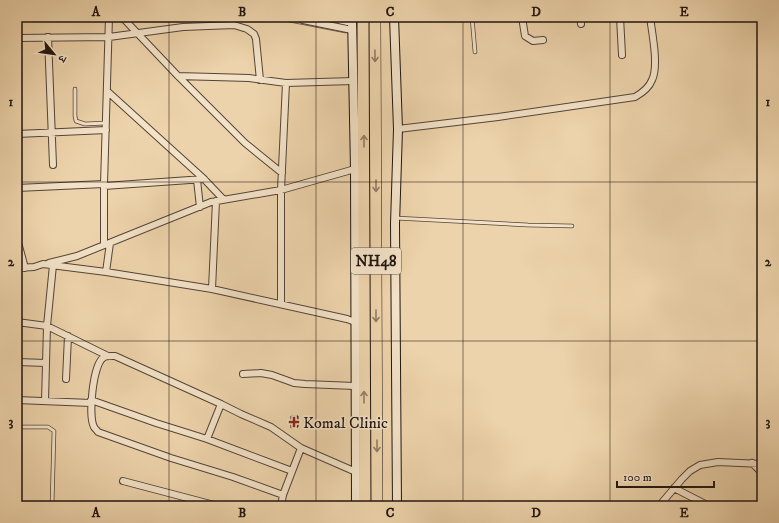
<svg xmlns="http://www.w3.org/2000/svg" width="779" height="523" font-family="'IM FELL DW Pica','Noto Serif Devanagari',serif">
<defs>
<pattern id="grass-dots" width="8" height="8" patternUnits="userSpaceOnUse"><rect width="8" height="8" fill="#cab391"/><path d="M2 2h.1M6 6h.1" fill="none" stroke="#ad997c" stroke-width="1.8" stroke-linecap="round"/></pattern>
<pattern id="building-hatch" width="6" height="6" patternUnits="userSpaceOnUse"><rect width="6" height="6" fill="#8b7861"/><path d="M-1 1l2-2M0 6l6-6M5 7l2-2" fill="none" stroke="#71614f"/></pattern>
</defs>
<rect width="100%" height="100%" fill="#edd3ab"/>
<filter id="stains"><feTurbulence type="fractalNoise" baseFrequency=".005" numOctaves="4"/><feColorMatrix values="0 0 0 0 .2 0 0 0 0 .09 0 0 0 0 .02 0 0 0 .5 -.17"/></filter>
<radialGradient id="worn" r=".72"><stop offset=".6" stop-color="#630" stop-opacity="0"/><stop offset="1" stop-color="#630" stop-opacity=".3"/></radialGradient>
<path fill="url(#grass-dots)" stroke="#756450" d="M264,17H346V33Z"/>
<path fill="url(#building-hatch)" stroke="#201510" d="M291,416H298V427L291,428Z"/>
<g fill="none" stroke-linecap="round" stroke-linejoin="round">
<defs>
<path id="lane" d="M472,17L475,52
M75,89V116L76,121L85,124L106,123
M395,218L528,225L572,226
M17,427H48L54,431L52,506"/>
<path id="street" d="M122,17L178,76L245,143L282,173
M299,17L303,20L352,30
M326,17L352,23
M522,17L525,36L533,41L543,40
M580,17L581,24
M620,17L622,55
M48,37L53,165
M17,38L109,37L183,27L234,25L247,29L254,34L256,39L260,80
M178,76L249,78L286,83L353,81
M107,91L204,179L223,199
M398,129L498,117L635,97C642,93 649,88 652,80C659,66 652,33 650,17
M17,134L106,130
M197,180L200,207
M104,186L204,179
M17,188L104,184
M17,244L19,246L25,268
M104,245V184L109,17
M49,263L77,256L211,202L281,190L355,169
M17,268L34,267L43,264L106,272L212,289L347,319L355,322
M106,272L110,243
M212,289L216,201
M281,304V190L286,83
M17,322L47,326L108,356
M17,362L46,363
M243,374L261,373L272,375L294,383L305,384L355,386
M66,379L68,336
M17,400L91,403
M91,400L156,423L207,439L292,471
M45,401L47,326L53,265
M221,404L241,414L271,427L301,448
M207,439L221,404L115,356C111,356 106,355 103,358C93,365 88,416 94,427C95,429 97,430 98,432L171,458L233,477L283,495
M752,463L762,473
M123,481L218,506
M674,488L709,506
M281,506L283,495L301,448L356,472
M659,506L682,479L690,471L700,465L718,462L762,464"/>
<path id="secondary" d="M352,17L355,169L356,506
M394,17L398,129L395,224L397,506"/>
<path id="highway" d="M363,17L365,506
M375,17L377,506"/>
</defs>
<use href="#lane" stroke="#534437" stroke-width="4.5"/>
<use href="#street" stroke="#534437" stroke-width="8"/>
<use href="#secondary" stroke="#201510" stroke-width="10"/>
<use href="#highway" stroke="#201510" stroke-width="12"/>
<use href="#lane" stroke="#f3e2c8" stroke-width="3"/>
<use href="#street" stroke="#f3e2c8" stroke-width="6"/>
<use href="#secondary" stroke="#f3e2c8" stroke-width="8"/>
<use href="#highway" stroke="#edd3ab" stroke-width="11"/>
</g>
<defs><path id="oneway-shaft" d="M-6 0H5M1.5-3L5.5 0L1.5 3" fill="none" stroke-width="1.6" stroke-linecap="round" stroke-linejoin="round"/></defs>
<g stroke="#917e65">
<use href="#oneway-shaft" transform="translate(375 56) rotate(89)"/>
<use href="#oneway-shaft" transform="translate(364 141) rotate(-90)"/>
<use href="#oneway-shaft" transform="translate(376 186) rotate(90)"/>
<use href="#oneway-shaft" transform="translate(376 316) rotate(90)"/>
<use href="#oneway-shaft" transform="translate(364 397) rotate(-90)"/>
<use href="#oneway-shaft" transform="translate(377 446) rotate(90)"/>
</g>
<path fill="none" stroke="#201510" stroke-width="1" stroke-opacity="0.55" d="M169,17V506M316,17V506M463,17V506M610,17V506M17,182H762M17,341H762"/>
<path fill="#8f2418" stroke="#f3e2c8" stroke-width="1.5" d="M292 416h4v4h4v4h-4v4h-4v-4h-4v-4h4z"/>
<g text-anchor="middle" stroke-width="3" stroke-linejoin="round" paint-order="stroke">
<rect fill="#f3e2c8" stroke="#5f5247" stroke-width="1" x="351" y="248" width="50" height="26" rx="3"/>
<g font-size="15" font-weight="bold" fill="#201510">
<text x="376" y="266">NH48</text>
</g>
<g font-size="16" fill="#201510" stroke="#f3e2c8" text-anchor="start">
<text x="303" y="428">Komal Clinic</text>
</g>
</g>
<rect width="779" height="523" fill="none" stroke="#edd3ab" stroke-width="44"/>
<g transform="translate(54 54) rotate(119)" stroke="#f3e2c8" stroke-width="3" paint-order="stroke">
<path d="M0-3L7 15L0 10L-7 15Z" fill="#201510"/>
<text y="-6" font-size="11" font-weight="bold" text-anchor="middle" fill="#201510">उ</text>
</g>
<path d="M617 481v6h97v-6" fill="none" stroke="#201510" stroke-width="2"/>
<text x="623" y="481" font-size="12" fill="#201510" stroke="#f3e2c8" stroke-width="3" paint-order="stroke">100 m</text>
<rect x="22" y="22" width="735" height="479" fill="none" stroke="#201510" stroke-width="1.5"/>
<g font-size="13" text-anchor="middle" font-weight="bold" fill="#201510">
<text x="96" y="16">A</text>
<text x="242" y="16">B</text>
<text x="390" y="16">C</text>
<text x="536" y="16">D</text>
<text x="684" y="16">E</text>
<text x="11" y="106">1</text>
<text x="768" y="106">1</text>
<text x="11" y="266">2</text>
<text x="768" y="266">2</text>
<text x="11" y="426">3</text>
<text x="768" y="426">3</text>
<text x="96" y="517">A</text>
<text x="242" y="517">B</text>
<text x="390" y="517">C</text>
<text x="536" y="517">D</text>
<text x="684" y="517">E</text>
</g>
<rect width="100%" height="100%" filter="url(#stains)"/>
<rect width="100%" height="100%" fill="url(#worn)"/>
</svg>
